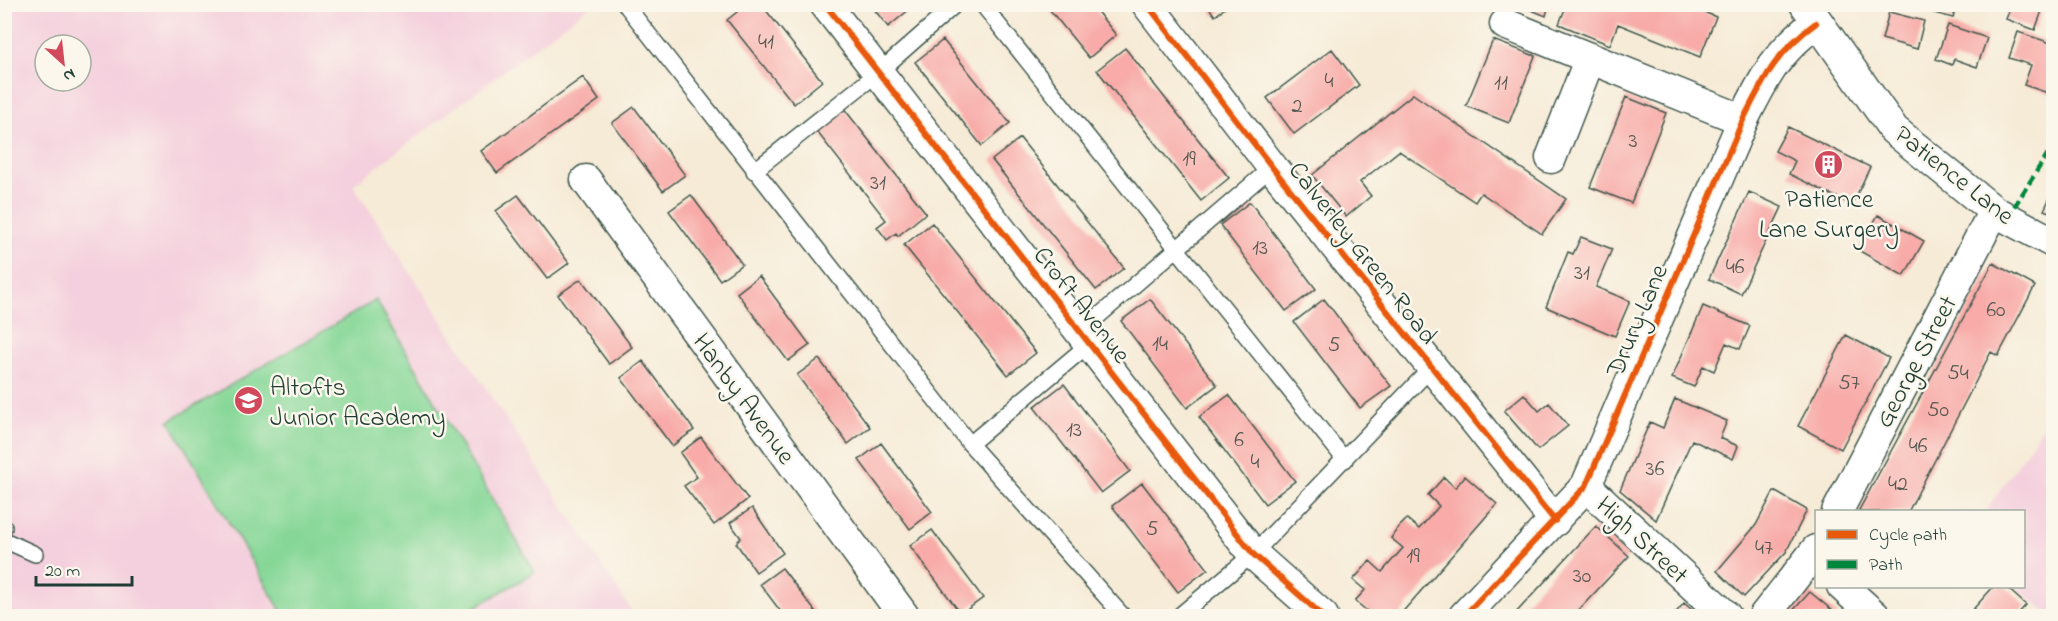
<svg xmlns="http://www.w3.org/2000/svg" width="2058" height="621" font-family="'Indie Flower',sans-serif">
<rect width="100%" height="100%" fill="#fbf7ec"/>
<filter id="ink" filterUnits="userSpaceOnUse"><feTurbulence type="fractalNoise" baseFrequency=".0167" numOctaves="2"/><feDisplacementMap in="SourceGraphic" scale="12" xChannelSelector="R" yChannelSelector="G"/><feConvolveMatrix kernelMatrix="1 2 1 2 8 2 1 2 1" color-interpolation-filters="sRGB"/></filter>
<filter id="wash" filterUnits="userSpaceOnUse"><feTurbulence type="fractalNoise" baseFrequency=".008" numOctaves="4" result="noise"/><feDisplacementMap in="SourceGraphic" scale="24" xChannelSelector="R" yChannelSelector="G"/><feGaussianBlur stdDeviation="1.35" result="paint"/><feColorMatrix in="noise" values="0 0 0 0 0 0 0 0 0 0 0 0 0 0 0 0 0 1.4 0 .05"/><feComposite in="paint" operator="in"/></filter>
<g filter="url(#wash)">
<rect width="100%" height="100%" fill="#f6ebd7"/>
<path fill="#f4cfdd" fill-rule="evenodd" d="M4,5H591L353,185L635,616H5ZM45,45H81V81H45Z
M2053,412L2054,616H2052L2015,587L2024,586V512L1986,511Z"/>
<path fill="#86d797" stroke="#528a66" stroke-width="1.5" d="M376,300L535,572L460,616H284L169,421Z"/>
<g id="blocks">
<path fill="#f8aba8" d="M747,4H761L822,81L794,104L727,20Z
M870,4H916L888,27Z
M1045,4H1091L1116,35L1089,58Z
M1206,4H1230L1215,16Z
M1531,4H1549L1546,16L1529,9Z
M1567,4H1685L1716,17L1700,57L1618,24L1610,45L1559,24Z
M1929,4H1957L1953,18L1927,11Z
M2012,4H2025L2042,11L2035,30L2006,19Z
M1889,12L1924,21L1917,49L1882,39Z
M1948,25L1987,38L1977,67L1954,59L1952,65L1936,59Z
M2018,32L2054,44V87L2051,94L2024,85L2031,65L2009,58Z
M943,40L1010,123L982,146L915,62Z
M1493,40L1535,56L1509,123L1466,106Z
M1125,48L1229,178L1201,201L1097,70Z
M1332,49L1359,85L1294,134L1267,98Z
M583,77L599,100L497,173L481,151Z
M1413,94L1566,199L1542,234L1481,193L1475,202L1399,151L1360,182L1371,196L1346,217L1312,175Z
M1626,97L1666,113L1631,203L1590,187Z
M842,106L926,213L898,236L896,233L887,240L877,227L886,220L814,128Z
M634,107L685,175L663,191L612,123Z
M1788,127L1870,167L1852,205L1789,174L1795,161L1775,151Z
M1020,138L1124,268L1096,290L992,160Z
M2054,189V214L2044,210Z
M1749,192L1782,207L1741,294L1709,279Z
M518,195L569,263L547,279L496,211Z
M691,195L742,264L720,280L669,211Z
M1250,202L1316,289L1286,311L1220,225Z
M1878,215L1924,241L1904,276L1858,250Z
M932,223L1036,353L1008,375L904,245Z
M1581,237L1612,249L1596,287L1630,301L1615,336L1546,307L1568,252L1573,254Z
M1993,263L2035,286L1998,356L1991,352L1908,512H1858Z
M759,276L810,345L788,361L737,293Z
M581,279L632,347L609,364L558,295Z
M1150,299L1217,385L1187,408L1121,321Z
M1324,299L1391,386L1360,408L1294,322Z
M1703,306L1750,326L1740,349L1726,343L1714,371L1703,366L1694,387L1672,378Z
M1846,335L1889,358L1841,449L1798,426Z
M819,359L870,427L848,444L797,375Z
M643,361L694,430L672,446L621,378Z
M1064,384L1130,471L1101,493L1034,407Z
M1524,394L1539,411L1549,403L1568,426L1538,450L1504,411Z
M1229,395L1295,481L1265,504L1199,417Z
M1675,399L1727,421L1720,438L1738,446L1733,459L1692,440L1656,520L1620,490L1650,422L1663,428Z
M701,437L748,499L714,525L684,486L697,477L680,453Z
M881,443L932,512L910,529L859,460Z
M1465,476L1497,504L1399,616H1373L1355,601L1365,590L1353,580L1370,561L1382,572L1403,548L1391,538L1398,528L1407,519L1419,529L1439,506L1428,495L1444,477L1455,488Z
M1142,483L1208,569L1178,592L1112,506Z
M1774,491L1807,510L1786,552L1744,597L1717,571L1756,525Z
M752,508L783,553L756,572L736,543L741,538L730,523Z
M1596,526L1629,556L1573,616H1513Z
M932,530L983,598L961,614L910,546Z
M782,568L808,602L819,616H784L760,584Z
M1994,586H2005L2026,605L2016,616H1967Z
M1810,592L1827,606L1839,616H1788Z
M1684,603L1699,616H1673Z"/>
</g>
</g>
<g filter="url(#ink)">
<use href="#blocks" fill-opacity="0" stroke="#3f574c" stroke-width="1.5"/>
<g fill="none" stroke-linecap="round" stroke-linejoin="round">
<defs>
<path id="service" d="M625,4L970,444L1123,616
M982,4L1345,460
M754,171L879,72L956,4
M1080,332L1272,167
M970,444L1089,344
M4,527V528
M4,540L35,554
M1179,616L1253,554L1431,368"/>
<path id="minor" d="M825,4L1253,554L1323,616
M1147,4L1272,167L1555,521
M1805,4L1894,130L1994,211L2054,243
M1505,24L1743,120
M1551,158L1590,58
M586,180L904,616
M1586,486L1726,616
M1837,512L1994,211
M1842,586L1875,616
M1464,616L1586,486L1743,120C1764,78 1777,51 1816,23
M1764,616L1816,550"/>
</defs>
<use href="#service" stroke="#3f574c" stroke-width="18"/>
<use href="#minor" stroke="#3f574c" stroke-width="33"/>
<use href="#service" stroke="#fff" stroke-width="15"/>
<use href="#minor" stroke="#fff" stroke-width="30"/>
<path stroke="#00873e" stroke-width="4.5" stroke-dasharray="9 4.5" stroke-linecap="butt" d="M2007,218L2054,144"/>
<defs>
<path id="cycleway" d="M825,4L1253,554L1323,616
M1147,4L1272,167L1555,521
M1464,616L1586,486L1743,120C1764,78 1777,51 1816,23"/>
</defs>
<use href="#cycleway" stroke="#fbf7ec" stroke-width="10"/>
<use href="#cycleway" stroke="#e8590c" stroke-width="6"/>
</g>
</g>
<defs>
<symbol id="building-disc" viewBox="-11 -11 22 22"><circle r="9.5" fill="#d1495b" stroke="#fbf7ec"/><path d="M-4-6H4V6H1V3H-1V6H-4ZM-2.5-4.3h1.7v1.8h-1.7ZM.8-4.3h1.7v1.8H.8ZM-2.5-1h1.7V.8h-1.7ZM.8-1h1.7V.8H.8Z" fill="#fff"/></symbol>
<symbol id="school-disc" viewBox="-11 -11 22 22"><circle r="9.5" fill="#d1495b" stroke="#fbf7ec"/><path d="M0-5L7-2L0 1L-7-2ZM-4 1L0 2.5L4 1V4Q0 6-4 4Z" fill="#fff"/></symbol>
</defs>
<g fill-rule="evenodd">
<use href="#building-disc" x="1812" y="148" width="33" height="33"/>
<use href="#school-disc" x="232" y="384" width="33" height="33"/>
</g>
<g text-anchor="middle" stroke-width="5" stroke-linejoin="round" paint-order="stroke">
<g font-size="22" fill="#555851">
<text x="766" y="48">41</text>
<text x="1329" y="87">4</text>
<text x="1501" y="89">11</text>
<text x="1297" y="112">2</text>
<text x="1633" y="147">3</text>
<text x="1189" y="165">19</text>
<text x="878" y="189">31</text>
<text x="1260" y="254">13</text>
<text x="1735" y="273">46</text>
<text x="1582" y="279">31</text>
<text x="1996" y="316">60</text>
<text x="1160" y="350">14</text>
<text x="1334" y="351">5</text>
<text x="1958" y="379">54</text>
<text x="1849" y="389">57</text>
<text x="1938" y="416">50</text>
<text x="1074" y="436">13</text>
<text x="1239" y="446">6</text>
<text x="1918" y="452">46</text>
<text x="1255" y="468">4</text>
<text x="1655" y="475">36</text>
<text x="1898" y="490">42</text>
<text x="1152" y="535">5</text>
<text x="1764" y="554">47</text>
<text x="1413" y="562">19</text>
<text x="1582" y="582">30</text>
</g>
<g font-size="26" fill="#1f3d34" stroke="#fbf7ec">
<text transform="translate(1955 174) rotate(38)" y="9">Patience Lane</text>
<text transform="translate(1364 252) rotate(52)" y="9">Calverley Green Road</text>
<text transform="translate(1083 304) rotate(52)" y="9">Croft Avenue</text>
<text transform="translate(1636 320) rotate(-67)" y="9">Drury Lane</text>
<text transform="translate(1915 361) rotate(-62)" y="9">George Street</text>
<text transform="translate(745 398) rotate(54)" y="9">Hanby Avenue</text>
<text transform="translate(1643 539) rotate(43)" y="9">High Street</text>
</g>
<g font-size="26" fill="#1f3d34" stroke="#fbf7ec">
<text x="1829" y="207">Patience<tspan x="1829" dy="30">Lane Surgery</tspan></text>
<text x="270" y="395" text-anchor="start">Altofts<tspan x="270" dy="30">Junior Academy</tspan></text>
</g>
</g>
<rect width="2058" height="621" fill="none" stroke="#fbf7ec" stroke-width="24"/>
<rect x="1815" y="510" width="210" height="78" fill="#fbf7ec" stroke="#a3ada2" stroke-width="1.5"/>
<rect x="1827" y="530" width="30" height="9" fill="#e8590c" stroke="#a3ada2" stroke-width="1.5"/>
<text x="1869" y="540" font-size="18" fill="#1f3d34">Cycle path</text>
<rect x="1827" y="560" width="30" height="9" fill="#00873e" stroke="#a3ada2" stroke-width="1.5"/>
<text x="1869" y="570" font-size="18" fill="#1f3d34">Path</text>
<g transform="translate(63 63) rotate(153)"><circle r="28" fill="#fbf7ec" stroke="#a3ada2" stroke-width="1.5"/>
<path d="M0-4.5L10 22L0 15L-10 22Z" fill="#d1495b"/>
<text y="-9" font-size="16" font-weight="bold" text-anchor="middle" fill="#1f3d34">N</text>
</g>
<path d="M36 576v9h96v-9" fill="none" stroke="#1f3d34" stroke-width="3"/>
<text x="45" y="576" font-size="18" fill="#1f3d34" stroke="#fbf7ec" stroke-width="4.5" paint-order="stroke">20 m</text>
</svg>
